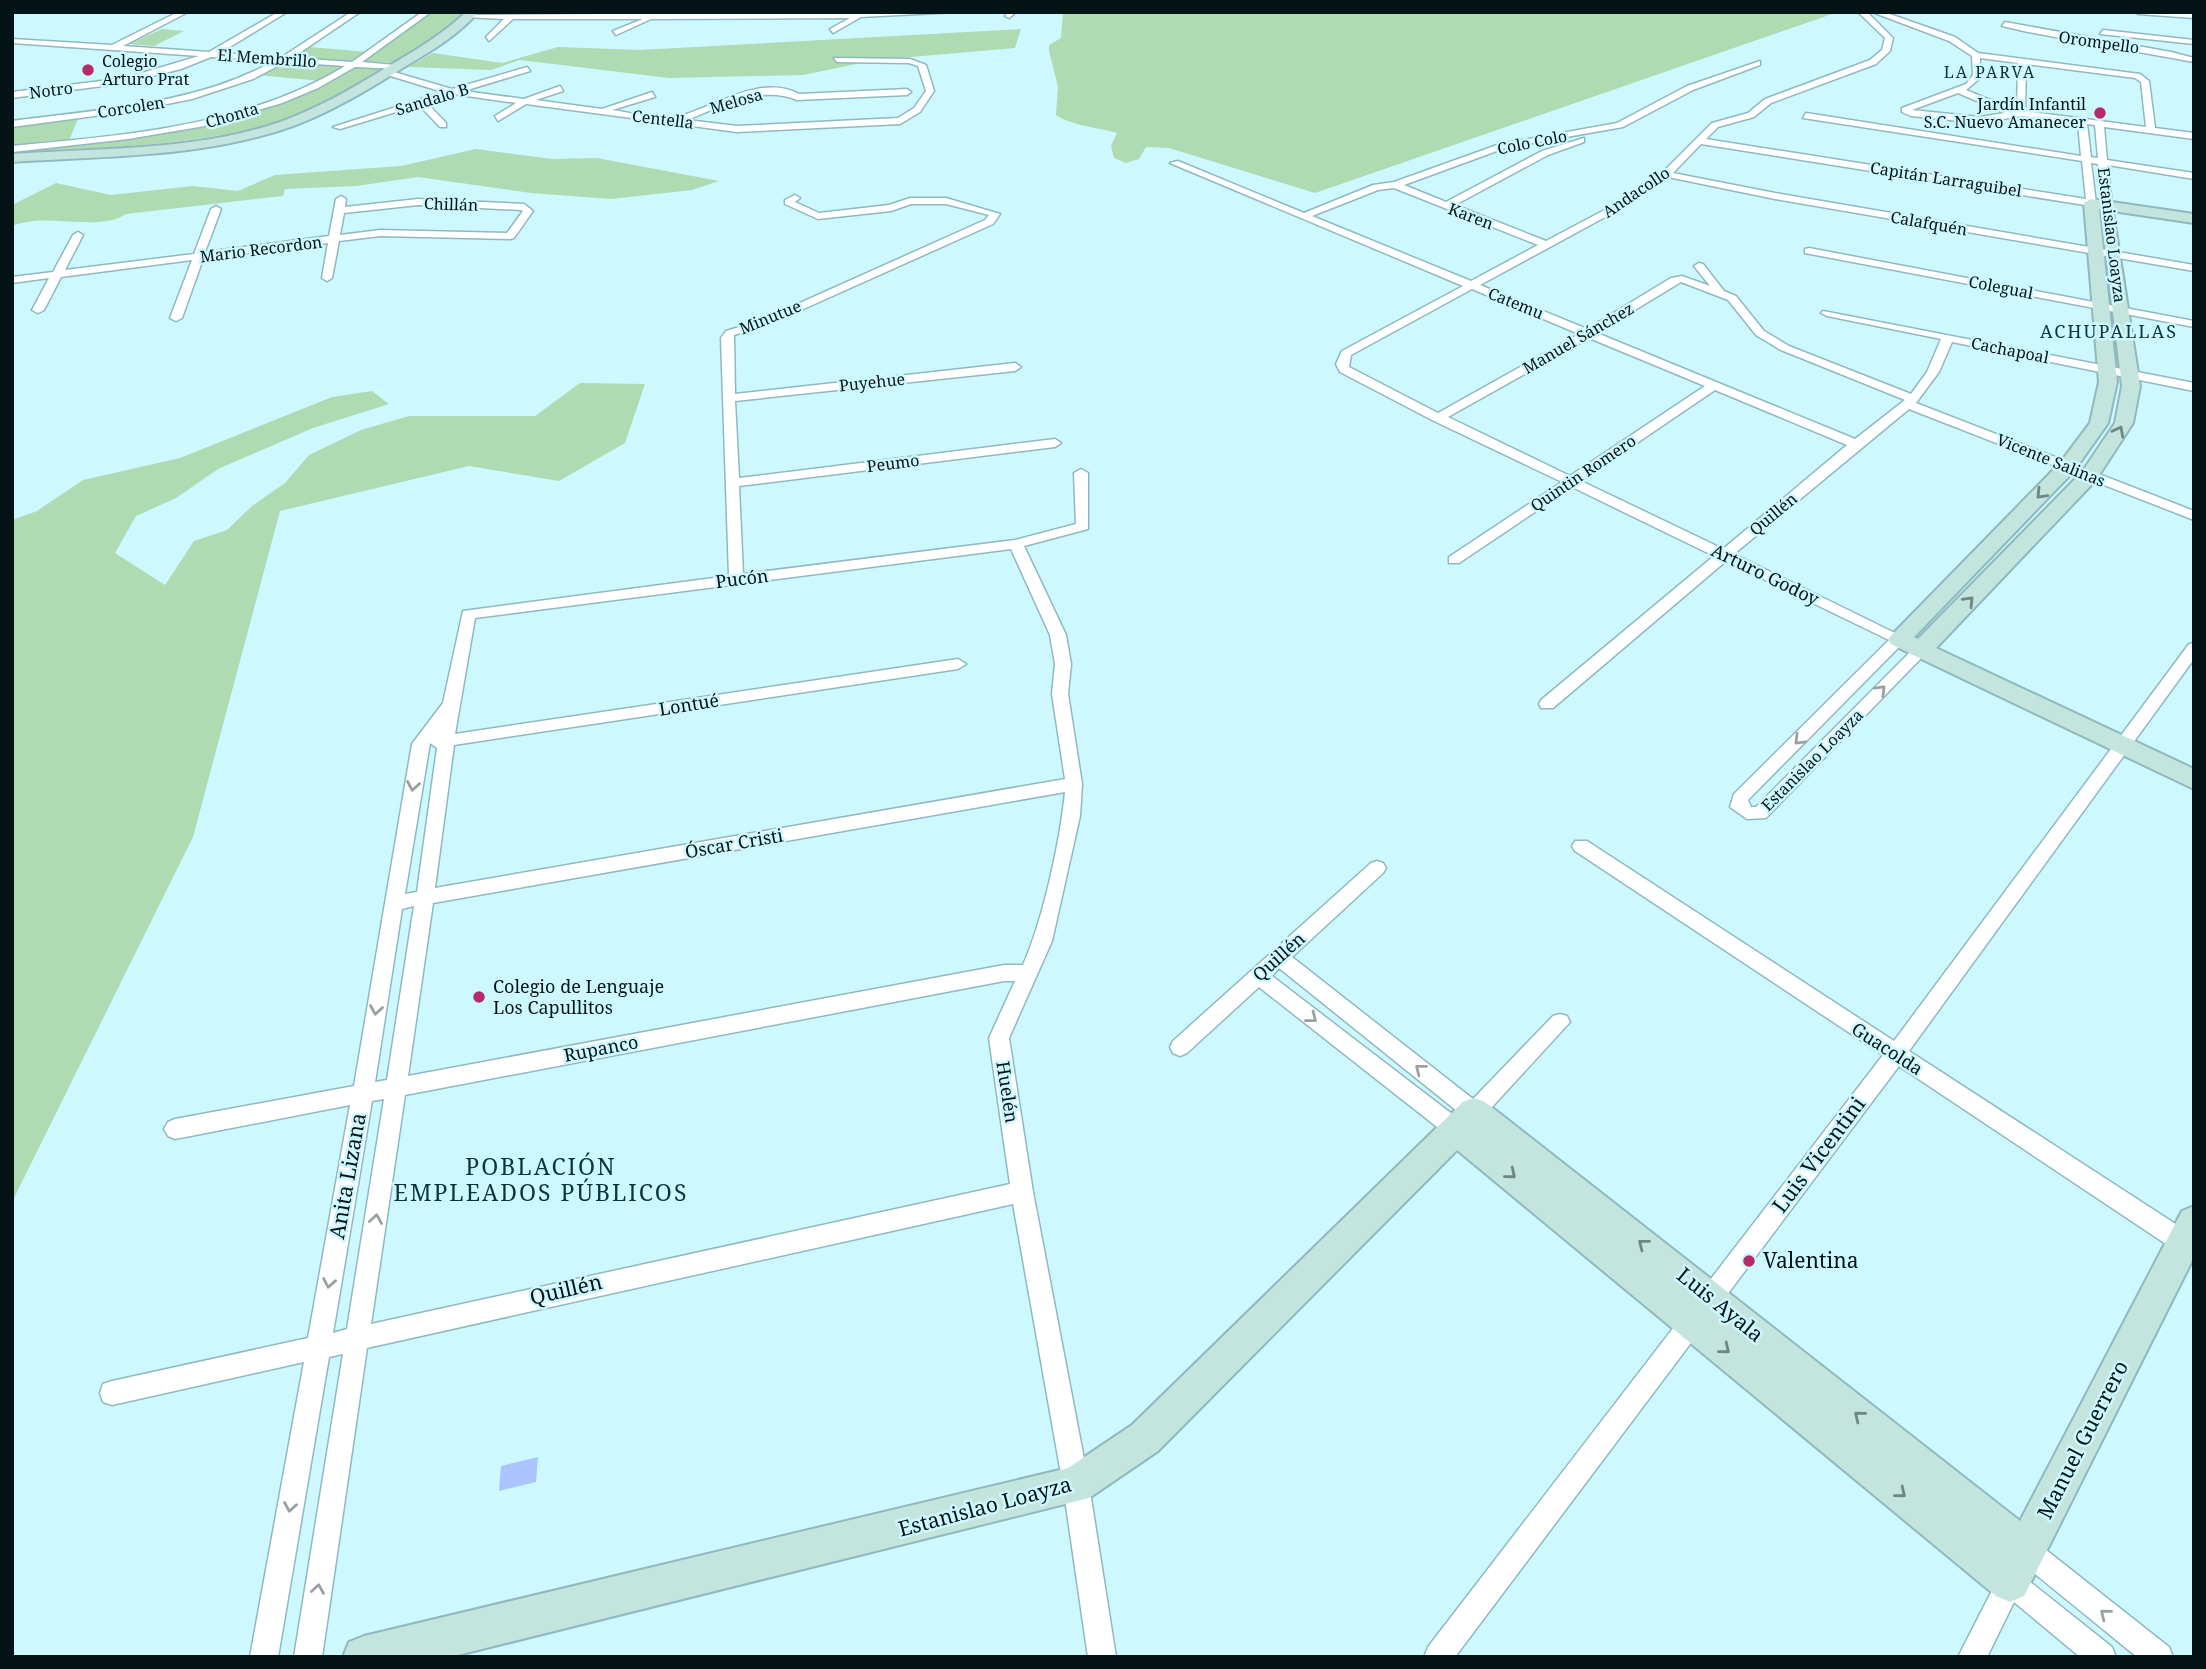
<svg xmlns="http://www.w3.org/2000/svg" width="2206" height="1669" font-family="'Noto Serif',serif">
<rect width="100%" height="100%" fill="#cdf8ff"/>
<path fill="#aedbb2" d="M432,12H465L439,36L396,63L363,61Z
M1063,12H1838L1315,193L1169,148L1146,147L1139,159L1126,163L1114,158L1111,146L1117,133C1097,127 1072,126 1056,115L1058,87L1049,51V45L1061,38Z
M162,29L184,31L154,46L129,44Z
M1021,29L1015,48L876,60L803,75L669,78L520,60L491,70L408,67L433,53L502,63L558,47L640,50Z
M309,47L369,52L353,63L288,58Z
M284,60L347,65L322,81L257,75Z
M360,66L385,68C364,81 342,96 320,106C226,148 113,145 12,153V149L148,134L254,111Z
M79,116L69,141L12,146V125Z
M476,149L552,159L597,158L719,181L692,190L611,199L531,193L418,177L356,186L285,189L283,196L126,214C98,233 47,211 12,226V205L56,183L111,195L193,186L238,191L275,175L401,166Z
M580,383L645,384L625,443L559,481L469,466L280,511L193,837L12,1202V520L37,511L83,480L180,458L332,397L372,391L389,404L313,428L218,469L176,498L136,516L115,553L165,585L194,541L227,530L252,506L285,483L309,455L361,430L409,416H535Z"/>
<path fill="#acc4fe" d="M538,1457L536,1482L499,1491L501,1466Z"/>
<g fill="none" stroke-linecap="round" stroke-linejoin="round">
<defs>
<path id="street" d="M178,12H188L123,46L209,52L278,12H287L220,53L282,57L351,12H360L292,58L352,62L422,12H431L362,62L395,65L398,69L355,67L318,88L282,103L205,126L128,139L12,152V146C126,135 245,127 345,66L285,62L253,79L192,99L132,111L12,127V121C101,109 194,105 274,61L211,57L181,69L125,83L12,98V92L125,78L199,56L12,43V39L112,45Z
M877,12H957L861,17L833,33L830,29L850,18L651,19L616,35L613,31L643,19H513L489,41L486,37L504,19L464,17L468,15Z
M1008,12H1016L1009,18L1005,16Z
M1858,12H1867L1893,38L1890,51L1876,64L1771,103L1754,117L1718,127L1706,139L2086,199L2082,161L1803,118L1806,113L2081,156L2078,123L2021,116L1979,123L1911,116L1902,112V108L1966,84L1973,75L1972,56L1949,41L1872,12H1884L1955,37L1978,53L2140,74L2149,81L2155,128L2194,133V139L2104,127L2107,160L2194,173V179L2108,165L2112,206L2107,209L2102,206L2098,164L2091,163L2096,203L2091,206L1701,144L1673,173L1775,193L2194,265V271L1775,199L1668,177L1618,210L1480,285L1587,329L1671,278L1682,276L1710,286L1694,266L1699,263L1703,264L1724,291L1736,296L1764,331L1789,346L1911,394L1927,372L1941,339L1827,316L1821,313L1823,311L2194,383V391L1952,342L1939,372L1916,403L2194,511V520L1909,409L1734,554L1907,639L1748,800L1751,807H1756L1916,646H1926L1929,650L1766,818L1747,819L1730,807L1734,794L1889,640L1726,561L1553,708H1541L1539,704L1541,700L1714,556L1572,487L1459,563H1449V557L1562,482L1434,421L1340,372L1336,364L1342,351L1463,286L1170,163L1178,161L1304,213L1373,185L1394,182L1500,144L1617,123L1687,86L1760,61V65L1693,90L1623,127L1505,148L1404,185L1446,202L1542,151L1584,138V142L1548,155L1455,205L1546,241L1612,206L1663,172L1712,123L1748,113L1765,99L1870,60L1882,50L1885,38ZM1980,58L2018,63L2017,111L1966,90L1979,79ZM2026,64L2135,78L2141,82L2146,127L2025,111ZM1958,93L2005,113L1979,117L1912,110ZM2087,124L2095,125L2098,158L2091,157ZM1394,188L1538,245L1471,281L1312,216L1378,190ZM1681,282L1728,300L1756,335L1781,350L1905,400L1855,439L1597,333ZM1472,289L1579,334L1438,413L1349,367L1351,355ZM1589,338L1705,386L1570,476L1448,417ZM1715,390L1847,445L1723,549L1581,481Z
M2134,12L2194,14V18L2138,14Z
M2005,22L2171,52L2194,58V62L2028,32L2002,26Z
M2103,30L2194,40V44L2100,34Z
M834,58L910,59L926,65L934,91L920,112L900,124L737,132L526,104L498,121L495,116L516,103L453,94L426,102L446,123V127H440L419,105L340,129L333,127L443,92L384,74L387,70L452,89L527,67L530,71L464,91L524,99L560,86L563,91L536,100L602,109L652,92L655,97L612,110C628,112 662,121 677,117C713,108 761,73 799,94L907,89L911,92L907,95L797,100C760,85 722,106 687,120L737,126L898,118L914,108L926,91L918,66L909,63L837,62Z
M795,195L800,198L795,202L819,213L889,205L910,198H946L1000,214L993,224L770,324L734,335L735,394L1015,363L1021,367L1015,371L735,401L739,478L1055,439L1061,443L1055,447L739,486L743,574L1015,540L1076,524L1074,473L1081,469L1088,473V529L1024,546L1066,635L1071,664L1068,694L1082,784L1080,816L1052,941L1009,1038L1033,1192L1089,1485L1116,1657H1088L1063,1485L1013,1204L367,1348L322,1657H294L343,1354L329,1357L278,1657H250L304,1362L112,1405L103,1402L100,1393L103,1384L112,1381L308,1338L350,1105L175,1139L168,1136L164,1129L168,1122L175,1119L354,1086L412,744L443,703L463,611L729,576L721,338L726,331L762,320L985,220L989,215L946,204H911L891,211L818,219L785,204V200ZM1011,549L1050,635L1055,664L1052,694L1065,779L435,888L454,745L958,669L966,664L958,659L455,734L475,618ZM430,743L437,748L417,892L405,894ZM1065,792C1060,842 1043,920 1023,965H1004L408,1076L433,903ZM414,906L387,1080L375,1082L402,909ZM1004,981H1015L989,1038L1010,1184L371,1324L405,1095ZM384,1099L347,1329L333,1333L372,1101Z
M341,196L346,199L345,207L418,199L524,204L533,211L514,238L510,239L380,236L339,241L332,278L327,281L322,278L328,243L203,259L182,318L176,321L170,318L192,260L61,277L44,310L38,313L32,310L49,278L12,283V277L53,272L73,235L78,232L83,235L65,270L194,254L211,209L216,206L221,209L205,252L329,236L336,199ZM418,205L521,210L523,211L507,233L380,230L340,235L344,213Z
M1809,248L2194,321V327L1805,253V249Z
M2194,643V659L1909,1051L2194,1236V1255L2189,1257L2181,1254L1899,1066L1455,1657H1424L1428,1647L1883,1055L1575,851L1572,846L1575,841H1587L1894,1041L2189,644Z
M1377,861L1383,863L1386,868L1383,873L1292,957L1473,1099L1553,1016L1560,1014L1567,1016L1570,1022L1481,1119L1474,1121L1467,1119L1279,968L1272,976L1465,1124L1469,1131L1465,1138L1458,1141L1451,1138L1259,987L1187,1053L1180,1056L1173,1053L1170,1047L1173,1041L1371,863Z
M2027,1538L2036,1542L2169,1647L2173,1657H2137L2018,1560L2014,1551L2018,1542Z
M2010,1569L2019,1573L2112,1647L2116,1657H2080L2014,1602L1987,1657H1958L2001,1573Z"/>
<path id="secondary" d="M466,12H478C458,36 428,53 401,69C366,91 331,112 293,126C204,158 105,156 12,162V154C101,148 198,151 283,121C320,107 354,88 387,67C415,51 443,34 466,12Z
M2091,199L2194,214V223L2099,209L2117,382L2108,423L2074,471L1914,637L1918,639L2082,472L2115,423L2122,386L2101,215L2108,211L2113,212L2140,386L2133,423L2096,480L1936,648L2194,769V789L1913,655L1891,644L1888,639L2060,463L2090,423L2099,382L2084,203Z
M1474,1098L1485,1102L2020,1521L2182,1211L2194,1206V1257L2024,1596L2010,1602L1996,1596L1457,1150L1158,1451L1089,1498L450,1657H343L349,1642L364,1636L1068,1468L1132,1425L1463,1102Z"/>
</defs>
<use href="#street" stroke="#8fb9bf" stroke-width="3"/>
<use href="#secondary" stroke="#8fb9bf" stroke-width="4"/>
<use href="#street" fill="#fff" fill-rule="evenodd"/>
<use href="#secondary" fill="#c4e4de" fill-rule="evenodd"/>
</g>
<defs><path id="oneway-chevron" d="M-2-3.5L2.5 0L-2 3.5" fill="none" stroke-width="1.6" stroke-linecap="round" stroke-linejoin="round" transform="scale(1.75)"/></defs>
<g stroke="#6e8684">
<use href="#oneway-chevron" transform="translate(2119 431) rotate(-62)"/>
<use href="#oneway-chevron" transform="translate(2041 494) rotate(134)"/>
<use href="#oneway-chevron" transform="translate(1969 601) rotate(-46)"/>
<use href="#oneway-chevron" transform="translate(1511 1174) rotate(39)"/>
<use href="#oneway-chevron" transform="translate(1643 1244) rotate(-142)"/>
<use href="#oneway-chevron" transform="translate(1725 1349) rotate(39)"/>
<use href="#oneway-chevron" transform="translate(1859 1416) rotate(-141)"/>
<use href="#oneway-chevron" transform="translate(1901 1493) rotate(39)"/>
</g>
<g stroke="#9ba1a2">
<use href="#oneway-chevron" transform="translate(1881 690) rotate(-45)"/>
<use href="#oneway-chevron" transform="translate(1799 740) rotate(135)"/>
<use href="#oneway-chevron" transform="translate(413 786) rotate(100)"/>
<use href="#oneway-chevron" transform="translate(376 1010) rotate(99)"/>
<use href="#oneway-chevron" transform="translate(1312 1018) rotate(38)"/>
<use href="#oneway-chevron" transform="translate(1420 1069) rotate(-142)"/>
<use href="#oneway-chevron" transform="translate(376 1219) rotate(-81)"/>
<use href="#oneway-chevron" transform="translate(329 1283) rotate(100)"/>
<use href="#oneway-chevron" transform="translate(290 1507) rotate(100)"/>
<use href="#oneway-chevron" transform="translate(318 1589) rotate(-81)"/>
<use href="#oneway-chevron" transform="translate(2105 1614) rotate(-141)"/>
</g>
<g fill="#b42b6c" stroke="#cdf8ff" stroke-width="2.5">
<circle cx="88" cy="70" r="7"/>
<circle cx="2100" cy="113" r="7"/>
<circle cx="479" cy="997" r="7"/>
<circle cx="1749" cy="1261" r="7"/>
</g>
<g text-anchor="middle" stroke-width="5" stroke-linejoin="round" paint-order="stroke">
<g font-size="16" fill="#041416" stroke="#cdf8ff">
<text transform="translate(2099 42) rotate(8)" y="6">Orompello</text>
<text transform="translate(267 58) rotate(4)" y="6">El Membrillo</text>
<text transform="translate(51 90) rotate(-7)" y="6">Notro</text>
<text transform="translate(432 99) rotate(-17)" y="6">Sandalo B</text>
<text transform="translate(736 101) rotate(-16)" y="6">Melosa</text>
<text transform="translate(131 107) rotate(-9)" y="6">Corcolen</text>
<text transform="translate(232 115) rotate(-16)" y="6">Chonta</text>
<text transform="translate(663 119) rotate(7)" y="6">Centella</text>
<text transform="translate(1532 142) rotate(-11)" y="6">Colo Colo</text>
<text transform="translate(1946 179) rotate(9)" y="6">Capitán Larraguibel</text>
<text transform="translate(1636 192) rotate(-34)" y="6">Andacollo</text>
<text transform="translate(451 204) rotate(2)" y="6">Chillán</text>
<text transform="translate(1471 216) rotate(21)" y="6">Karen</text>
<text transform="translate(1929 223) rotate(10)" y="6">Calafquén</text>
<text transform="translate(2112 235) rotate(83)" y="6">Estanislao Loayza</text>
<text transform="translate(261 249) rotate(-7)" y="6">Mario Recordon</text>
<text transform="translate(2001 287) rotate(11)" y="6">Colegual</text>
<text transform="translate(1516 303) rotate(22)" y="6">Catemu</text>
<text transform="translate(770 317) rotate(-22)" y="6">Minutue</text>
<text transform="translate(1578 338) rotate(-30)" y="6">Manuel Sánchez</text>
<text transform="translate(2010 350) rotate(11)" y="6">Cachapoal</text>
<text transform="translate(872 382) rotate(-6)" y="6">Puyehue</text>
<text transform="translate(2051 460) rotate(22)" y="6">Vicente Salinas</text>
<text transform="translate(893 463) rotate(-7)" y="6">Peumo</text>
<text transform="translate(1583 473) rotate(-34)" y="6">Quintin Romero</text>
<text transform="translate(1773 514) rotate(-40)" y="6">Quillén</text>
<text transform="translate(1812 760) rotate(-45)" y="6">Estanislao Loayza</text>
</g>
<g font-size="16" fill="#041416" stroke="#cdf8ff" text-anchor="start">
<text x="102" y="67">Colegio<tspan x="102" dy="18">Arturo Prat</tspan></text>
<text x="2086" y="110" text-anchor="end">Jardín Infantil<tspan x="2086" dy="18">S.C. Nuevo Amanecer</tspan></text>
</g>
<g font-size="16" letter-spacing="2" fill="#0b353b" stroke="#cdf8ff">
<text x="1990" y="78">LA PARVA</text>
</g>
<g font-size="18" letter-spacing="2" fill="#0b353b" stroke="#cdf8ff">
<text x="2109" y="338">ACHUPALLAS</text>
</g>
<g font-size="18" fill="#041416" stroke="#cdf8ff">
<text transform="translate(1765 575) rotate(26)" y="6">Arturo Godoy</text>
<text transform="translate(742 579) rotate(-7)" y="6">Pucón</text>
<text transform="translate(689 705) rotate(-9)" y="6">Lontué</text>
<text transform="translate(734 844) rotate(-10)" y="6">Óscar Cristi</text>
<text transform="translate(1279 957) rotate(-42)" y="6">Quillén</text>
<text transform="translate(601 1049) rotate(-11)" y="6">Rupanco</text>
<text transform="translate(1887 1049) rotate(33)" y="6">Guacolda</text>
<text transform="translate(1007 1092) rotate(81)" y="6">Huelén</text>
</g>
<g font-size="18" fill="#041416" stroke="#cdf8ff" text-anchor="start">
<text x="493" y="993">Colegio de Lenguaje<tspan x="493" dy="21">Los Capullitos</tspan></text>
</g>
<g font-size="21" fill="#041416" stroke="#cdf8ff">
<text transform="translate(1819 1155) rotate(-53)" y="7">Luis Vicentini</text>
<text transform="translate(348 1176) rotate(-80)" y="7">Anita Lizana</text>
<text transform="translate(566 1290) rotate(-13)" y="7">Quillén</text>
<text transform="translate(1720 1305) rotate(39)" y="7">Luis Ayala</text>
<text transform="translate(2083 1440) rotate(-63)" y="7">Manuel Guerrero</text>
<text transform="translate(985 1507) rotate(-15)" y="7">Estanislao Loayza</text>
</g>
<g font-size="21" fill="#041416" stroke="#cdf8ff" text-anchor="start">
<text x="1763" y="1268">Valentina</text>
</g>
<g font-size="23" letter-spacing="2" fill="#0b353b" stroke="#cdf8ff">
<text x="541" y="1175">POBLACIÓN<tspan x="541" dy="26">EMPLEADOS PÚBLICOS</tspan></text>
</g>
</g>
<rect width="2206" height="1669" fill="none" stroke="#041416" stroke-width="28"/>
</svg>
